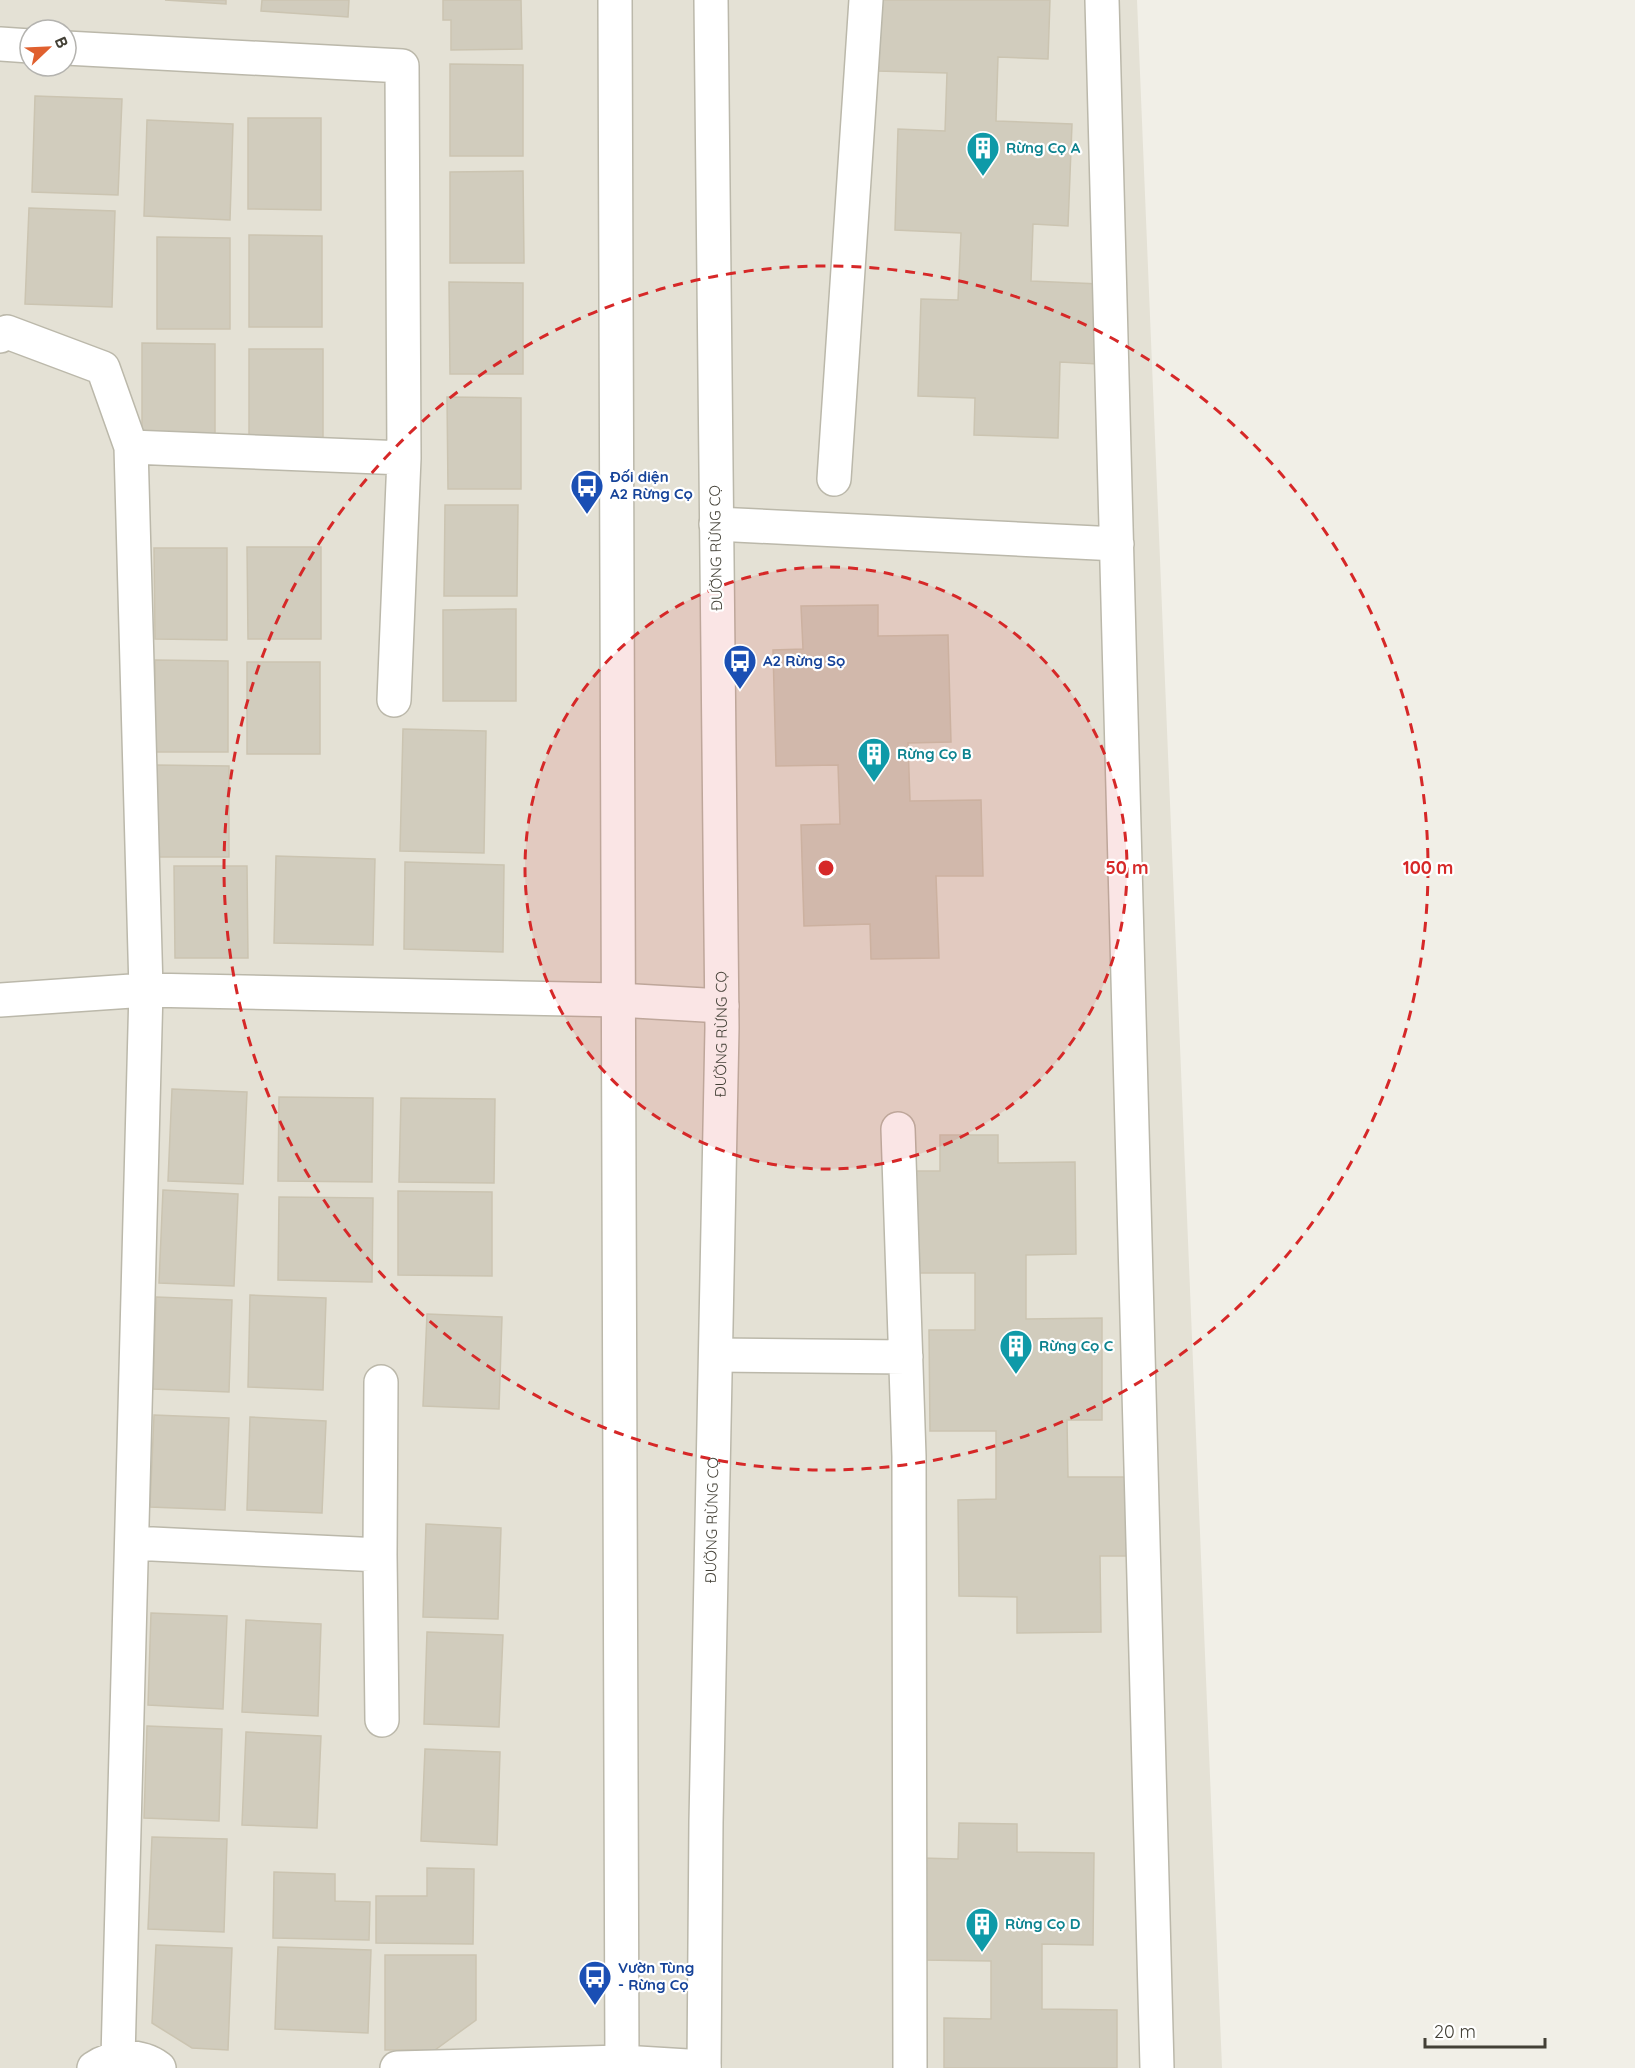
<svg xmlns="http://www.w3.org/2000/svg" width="1635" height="2068" font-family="Quicksand,sans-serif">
<rect width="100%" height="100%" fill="#f1efe7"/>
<path fill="#e4e1d5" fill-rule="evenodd" d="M0,0H1137L1222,2068H0ZM30,30H66V66H30Z"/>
<path fill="#d1ccbd" stroke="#cbc4b1" stroke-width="1.5" d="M165,0H226V4Z
M262,0H349L348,17L261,11Z
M443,0H521L522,49L451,50V20H443Z
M880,0H1050L1048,59L998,57L996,121L1072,124L1068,226L1033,224L1031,281L1100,284L1098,364L1060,362L1058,438L974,435L975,398L918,396L921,299L958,300L961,233L895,230L898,129L945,131L947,73L878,71Z
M450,64L523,65V156H450Z
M35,96L122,99L118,195L32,192Z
M248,118H321V210L248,209Z
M147,120L233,124L230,220L144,216Z
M523,171L524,263H450V172Z
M29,208L115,211L112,307L25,304Z
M249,235L322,236V327H249Z
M157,237L230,238V329H157Z
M449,282L523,283V374H450Z
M142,343L215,344V435H142Z
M249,349H323V441H249Z
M447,397L521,398V489H448Z
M445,505H518L517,596H444Z
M247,547H321V639H248Z
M154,548H227V640L155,639Z
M878,605V636L948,635L951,742L908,743L910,801L981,800L983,876H936L939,958L871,959L870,924L804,926L801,825L840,824L838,765L776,766L773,650L803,649L801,606Z
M516,609V701H443V610Z
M155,660L228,661V752H155Z
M247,662H320V754H247Z
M403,729L486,731L484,853L400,851Z
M156,765L229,766V857H156Z
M276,856L375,859L373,945L274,943Z
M405,862L504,865L503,952L404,949Z
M174,866H247L248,958H175Z
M172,1089L247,1092L243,1184L168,1181Z
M279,1097L373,1098L372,1182L278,1181Z
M401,1098L495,1099L494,1183L399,1182Z
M940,1135H998V1163L1075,1162L1076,1254L1026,1255V1319L1102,1318V1420H1067L1068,1477H1137L1138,1556H1100L1101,1632L1017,1633V1597L959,1596L958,1500L996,1499V1431H930L929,1330H975V1273H906L905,1171H940Z
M163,1190L238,1194L234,1286L159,1283Z
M398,1191L492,1192V1276L398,1275Z
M279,1197L373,1198L372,1282L278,1280Z
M250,1295L326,1298L323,1390L248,1387Z
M156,1297L232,1300L229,1392L153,1389Z
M427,1314L502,1317L499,1409L423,1406Z
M154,1415L229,1418L225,1510L150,1507Z
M250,1417L326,1421L322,1513L247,1510Z
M426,1524L501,1528L498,1619L423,1617Z
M151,1613L227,1616L223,1709L148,1705Z
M246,1620L321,1624L318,1716L242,1712Z
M427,1632L503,1635L499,1727L424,1724Z
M147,1726L222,1729L219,1821L144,1818Z
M246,1732L321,1736L317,1828L242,1825Z
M425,1749L500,1752L497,1845L421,1841Z
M959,1823L1017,1824V1852L1094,1853L1093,1945L1042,1944V2009L1117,2010V2068H944V2018L991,2019V1961L923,1960V1858L958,1859Z
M152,1837L227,1839L224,1932L148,1929Z
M427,1868L474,1869L473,1944L376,1943V1896H427Z
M274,1872L335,1874V1901L370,1902L369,1940L273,1938Z
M156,1945L232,1948L228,2050L192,2048L152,2023Z
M278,1947L371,1950L368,2033L275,2029Z
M385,1955H476V2020L435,2050H385Z"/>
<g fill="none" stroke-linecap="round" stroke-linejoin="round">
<defs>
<path id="minor" d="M1102,0L1157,2068
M0,44L30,46
M66,48L402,66L404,458L394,700
M0,336L7,332L103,368L131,447L146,990L618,1000L722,1006
M131,447L404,458
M834,479L866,0
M716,524L1117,544
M0,1000L146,990L118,2058
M898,1129L909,1456L910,2068
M716,1355L906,1357
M132,1543L380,1555L381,1382
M380,1555L382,1720
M94,2068C113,2055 140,2054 159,2068
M397,2068L622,2062L704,2067"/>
<g id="tertiary">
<path d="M615,0L622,2068"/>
<path id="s1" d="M704,2068L706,1822L722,1028L711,0"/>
</g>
</defs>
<use href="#minor" stroke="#bbb8aa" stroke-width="36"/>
<use href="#tertiary" stroke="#bbb8aa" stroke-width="36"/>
<use href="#minor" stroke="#fff" stroke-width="33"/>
<use href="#tertiary" stroke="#fff" stroke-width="33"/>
</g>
<circle cx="826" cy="868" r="301" fill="#d62828" fill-opacity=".12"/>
<g fill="none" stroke="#d62828" stroke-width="3" stroke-dasharray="10 8">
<circle cx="826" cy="868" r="301"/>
<circle cx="826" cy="868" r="602"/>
</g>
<defs>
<symbol id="building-pin" viewBox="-11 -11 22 30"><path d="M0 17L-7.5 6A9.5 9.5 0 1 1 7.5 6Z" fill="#0f9aa8" stroke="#fff"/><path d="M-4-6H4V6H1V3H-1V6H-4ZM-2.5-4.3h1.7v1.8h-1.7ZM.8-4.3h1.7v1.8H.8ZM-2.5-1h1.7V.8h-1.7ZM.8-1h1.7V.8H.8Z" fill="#fff"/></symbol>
<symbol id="bus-pin" viewBox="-11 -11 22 30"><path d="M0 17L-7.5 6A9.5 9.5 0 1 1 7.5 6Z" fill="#1a4fb4" stroke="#fff"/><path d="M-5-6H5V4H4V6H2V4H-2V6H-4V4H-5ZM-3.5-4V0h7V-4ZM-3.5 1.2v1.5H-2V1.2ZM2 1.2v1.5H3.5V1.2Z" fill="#fff"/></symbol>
</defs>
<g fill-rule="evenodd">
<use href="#building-pin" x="964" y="129" width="38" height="52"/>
<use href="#bus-pin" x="568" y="467" width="38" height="52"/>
<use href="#bus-pin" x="721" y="642" width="38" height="52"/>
<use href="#building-pin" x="855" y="735" width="38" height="52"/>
<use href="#building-pin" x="997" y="1327" width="38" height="52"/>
<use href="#building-pin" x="963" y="1905" width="38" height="52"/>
<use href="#bus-pin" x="576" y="1958" width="38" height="52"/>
</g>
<g text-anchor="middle" stroke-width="4.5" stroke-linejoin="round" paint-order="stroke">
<g font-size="15" font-weight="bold" fill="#0d838f" stroke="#fff" text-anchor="start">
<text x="1006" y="153">Rừng Cọ A</text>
<text x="897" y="759">Rừng Cọ B</text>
<text x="1039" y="1351">Rừng Cọ C</text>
<text x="1005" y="1929">Rừng Cọ D</text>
</g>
<g font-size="15" font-weight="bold" fill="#164399" stroke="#fff" text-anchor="start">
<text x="610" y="482">Đối diện<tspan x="610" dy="17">A2 Rừng Cọ</tspan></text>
<text x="763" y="666">A2 Rừng Sọ</text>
<text x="618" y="1973">Vườn Tùng<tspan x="618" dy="17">- Rừng Cọ</tspan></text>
</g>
<g font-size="15" fill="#434036" stroke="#fff">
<text transform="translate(716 548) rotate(-91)" y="5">ĐƯỜNG RỪNG CỌ</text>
<text dy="5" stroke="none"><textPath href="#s1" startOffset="1034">ĐƯỜNG RỪNG CỌ</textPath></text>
<text dy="5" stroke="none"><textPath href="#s1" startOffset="548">ĐƯỜNG RỪNG CỌ</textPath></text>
</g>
</g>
<circle cx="826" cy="868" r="9" fill="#d62828" stroke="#fff" stroke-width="3"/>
<g font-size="18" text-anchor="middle" font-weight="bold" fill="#d62828" stroke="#fff" stroke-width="4.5" stroke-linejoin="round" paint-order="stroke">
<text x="1127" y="874">50 m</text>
<text x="1428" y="874">100 m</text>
</g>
<g transform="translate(48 48) rotate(67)"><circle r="28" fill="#ffffff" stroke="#b4b3af" stroke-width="1.5"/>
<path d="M0-4.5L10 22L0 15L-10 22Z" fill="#e0602f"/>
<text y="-9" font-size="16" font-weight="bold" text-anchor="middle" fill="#434036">B</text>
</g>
<path d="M1425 2038v9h120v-9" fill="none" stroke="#434036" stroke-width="3"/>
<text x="1434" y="2038" font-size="18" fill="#434036" stroke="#ffffff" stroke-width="4.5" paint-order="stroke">20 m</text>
</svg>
